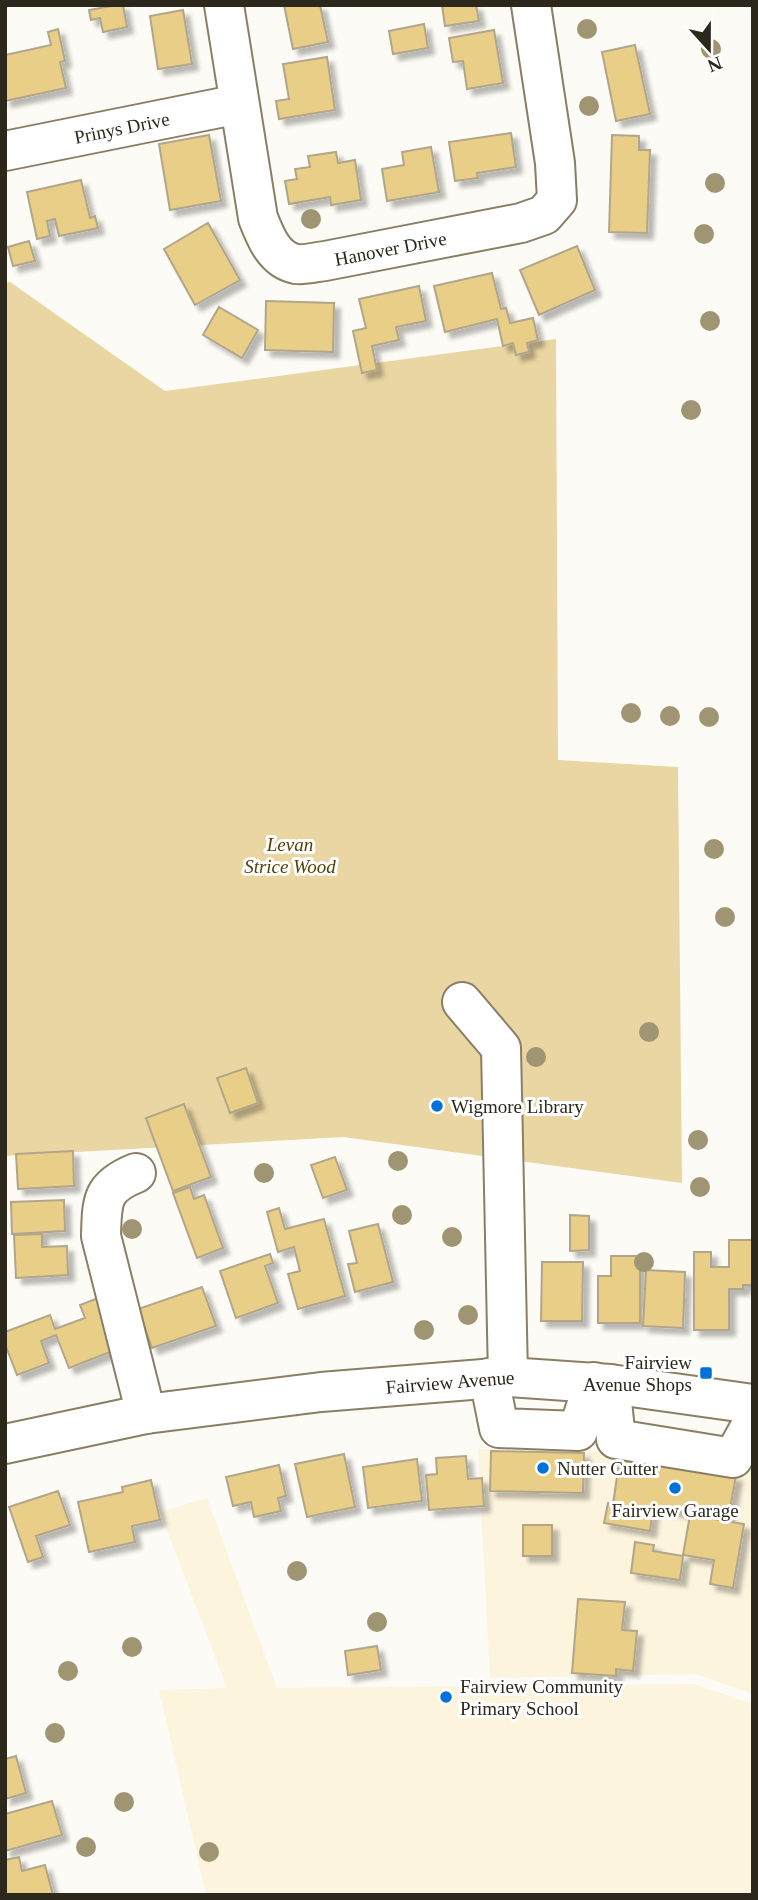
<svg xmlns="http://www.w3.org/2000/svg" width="758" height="1900" font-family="'Times New Roman',serif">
<defs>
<filter id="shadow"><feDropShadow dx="6" dy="6" stdDeviation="2" flood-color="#0004"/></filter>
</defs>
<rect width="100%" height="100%" fill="#fdfbf5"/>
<path fill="#fdf4de" d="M478,1449L595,1452L753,1472V1694L696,1674L490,1678Z
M207,1498L277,1688L694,1684L753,1704V1895H206L159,1690L227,1688L160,1512Z"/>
<path fill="#ead6a3" d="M10,282L165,391L556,339L558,760L678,767L682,1183L343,1137L5,1156V283Z"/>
<path fill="#e9ce88" stroke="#b1a68a" stroke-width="2" filter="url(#shadow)" d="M117,5H123L127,27L103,32L100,18L91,20L89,10Z
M284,5H320L328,42L293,49Z
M442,5H476L479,21L445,26Z
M183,10L192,64L158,69L150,16Z
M424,24L428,48L393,54L389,31Z
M58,29L65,61L60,62L66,88L5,101V55L51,45L48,32Z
M494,30L503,83L467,89L463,61L453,62L449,38Z
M635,45L650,114L616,121L602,52Z
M327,57L335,110L279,119L276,101L289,99L283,64Z
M511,133L516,167L477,173L478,178L455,181L449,142Z
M209,135L221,201L170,210L159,144Z
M612,135L639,136V150H650L647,233L609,232Z
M431,147L439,192L387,201L382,169L404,165L402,152Z
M336,152L338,163L355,160L361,200L331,205L330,197L289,204L285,181L297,179L295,169L310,167L308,156Z
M81,180L90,218L95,216L98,228L59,236L55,219L47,221L50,236L37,239L27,192Z
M208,223L240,280L195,305L164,249Z
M29,241L35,261L13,266L8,247Z
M577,246L595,290L539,315L520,270Z
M492,273L501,309L506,308L510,323L533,318L538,340L527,343L529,352L516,355L513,343L503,346L497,319L445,332L434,286Z
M419,286L426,321L396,327L399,340L372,346L377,370L362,373L353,331L366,328L359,299Z
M266,301L334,303L333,352L265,350Z
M219,307L258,330L242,358L203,335Z
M246,1068L258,1103L230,1113L217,1078Z
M184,1104L211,1177L173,1191L146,1118Z
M73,1151L74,1186L18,1189L16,1154Z
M335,1157L347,1190L323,1198L311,1165Z
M190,1187L194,1199L204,1195L223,1248L197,1258L173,1193Z
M64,1200L65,1231L12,1234L11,1202Z
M279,1208L285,1229L324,1219L345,1296L298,1309L288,1274L300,1271L294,1247L278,1252L267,1212Z
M570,1215L589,1216V1250L570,1251Z
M378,1224L393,1282L355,1292L348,1264L357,1263L349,1231Z
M42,1234V1247L67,1246L68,1275L16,1278L14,1235Z
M729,1240H753V1285H743V1289H729V1330H694V1252H711V1267H729Z
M270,1254L273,1263L265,1266L278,1303L236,1318L220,1271Z
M611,1256H640V1323H598V1276H611Z
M542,1262H583L582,1321H541Z
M646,1270L685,1272L683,1328L643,1326Z
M202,1287L216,1326L152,1348L138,1309Z
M98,1298L118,1349L69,1368L56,1335L41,1341L49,1363L17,1375L5,1344V1332L50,1315L55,1329L85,1318L80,1305Z
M491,1451L584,1453L583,1493L490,1491Z
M344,1454L355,1507L307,1517L295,1464Z
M466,1456L468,1479L482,1478L484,1506L429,1510L426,1475L437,1474L436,1458Z
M620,1457L736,1476L728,1519L653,1507L650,1531L604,1523L608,1503L613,1504Z
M417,1459L422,1501L368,1508L363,1467Z
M279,1465L286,1496L278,1498L281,1511L254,1517L251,1502L233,1506L226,1477Z
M151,1480L160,1520L132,1526L135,1542L89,1552L78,1502L123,1492L122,1487Z
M58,1491L70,1525L36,1536L43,1557L28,1562L9,1507Z
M690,1515L744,1524L733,1588L710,1584L714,1560L683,1555Z
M523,1525H552V1556H523Z
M635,1542L654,1545L653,1551L683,1556L680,1580L631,1573Z
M578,1599L625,1602L622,1630L637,1631L633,1671L616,1669V1676L572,1673Z
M377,1646L381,1670L348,1675L345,1651Z
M16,1756L26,1793L5,1799V1759Z
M52,1801L62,1835L5,1851V1814Z
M19,1857L22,1871L45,1865L53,1895H5V1860Z"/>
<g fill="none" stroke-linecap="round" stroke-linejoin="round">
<defs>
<g id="minor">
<path id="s1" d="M224,5L258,218C265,236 274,260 296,264C305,265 316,262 325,261L521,223L544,215L557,200L555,163L531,5"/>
<path id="s2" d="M5,151L239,104"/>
<path d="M462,1002L501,1048L508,1377"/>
<path d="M136,1173C101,1187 102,1201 101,1236L146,1414"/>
<path d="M489,1378L499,1428L578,1431L594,1382"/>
<path d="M610,1384L616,1439L733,1458L753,1422"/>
<path id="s3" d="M5,1444L146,1414L321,1392L508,1377L610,1384L753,1404"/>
</g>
</defs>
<use href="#minor" stroke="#8a7f64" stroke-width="42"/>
<use href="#minor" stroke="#fff" stroke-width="38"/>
</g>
<g fill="#a09573">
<circle cx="587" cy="29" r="10"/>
<circle cx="711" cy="49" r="10"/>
<circle cx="589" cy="106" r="10"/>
<circle cx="715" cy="183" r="10"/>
<circle cx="311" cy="219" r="10"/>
<circle cx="704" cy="234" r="10"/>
<circle cx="710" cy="321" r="10"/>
<circle cx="691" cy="410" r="10"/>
<circle cx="631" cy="713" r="10"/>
<circle cx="670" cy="716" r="10"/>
<circle cx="709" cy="717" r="10"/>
<circle cx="714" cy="849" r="10"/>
<circle cx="725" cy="917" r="10"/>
<circle cx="649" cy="1032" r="10"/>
<circle cx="536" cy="1057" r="10"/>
<circle cx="698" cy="1140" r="10"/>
<circle cx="398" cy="1161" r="10"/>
<circle cx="264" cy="1173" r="10"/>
<circle cx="700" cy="1187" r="10"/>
<circle cx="402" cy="1215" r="10"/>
<circle cx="132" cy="1229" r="10"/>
<circle cx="452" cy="1237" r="10"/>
<circle cx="644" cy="1262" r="10"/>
<circle cx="468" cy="1315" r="10"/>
<circle cx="424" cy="1330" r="10"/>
<circle cx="297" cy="1571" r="10"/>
<circle cx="377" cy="1622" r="10"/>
<circle cx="132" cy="1647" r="10"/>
<circle cx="68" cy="1671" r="10"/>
<circle cx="55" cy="1733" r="10"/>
<circle cx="124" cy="1802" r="10"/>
<circle cx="86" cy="1847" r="10"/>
<circle cx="209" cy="1852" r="10"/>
</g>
<g fill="#0172da" stroke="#fff" stroke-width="2.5">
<circle cx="437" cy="1106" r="7"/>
<rect x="699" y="1366" width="14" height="14" rx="3.5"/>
<circle cx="543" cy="1468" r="7"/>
<circle cx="675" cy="1488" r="7"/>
<circle cx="446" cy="1697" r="7"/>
</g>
<g text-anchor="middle" stroke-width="6" stroke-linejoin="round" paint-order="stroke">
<g font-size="19" fill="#2c281c" stroke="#fff">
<text dy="7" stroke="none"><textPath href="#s2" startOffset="119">Prinys Drive</textPath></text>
<text dy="7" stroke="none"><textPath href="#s1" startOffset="374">Hanover Drive</textPath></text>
<text dy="7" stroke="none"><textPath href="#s3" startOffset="450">Fairview Avenue</textPath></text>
</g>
<g font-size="19" font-style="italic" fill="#544108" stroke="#fff">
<text x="290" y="851">Levan<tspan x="290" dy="22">Strice Wood</tspan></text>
</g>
<g font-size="19" fill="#2c281c" stroke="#fff" text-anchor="start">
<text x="451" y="1113">Wigmore Library</text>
<text x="692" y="1369" text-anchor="end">Fairview<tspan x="692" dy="22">Avenue Shops</tspan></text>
<text x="557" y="1475">Nutter Cutter</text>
<text x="675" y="1517" text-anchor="middle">Fairview Garage</text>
<text x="460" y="1693">Fairview Community<tspan x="460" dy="22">Primary School</tspan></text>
</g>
</g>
<rect width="758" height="1900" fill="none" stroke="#2c281c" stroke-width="14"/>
<g transform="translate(709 49) rotate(159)" stroke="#ffffff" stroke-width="5" paint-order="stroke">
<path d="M0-5L12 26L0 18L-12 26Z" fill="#2c281c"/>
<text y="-10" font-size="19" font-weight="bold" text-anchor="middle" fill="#2c281c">N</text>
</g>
</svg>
